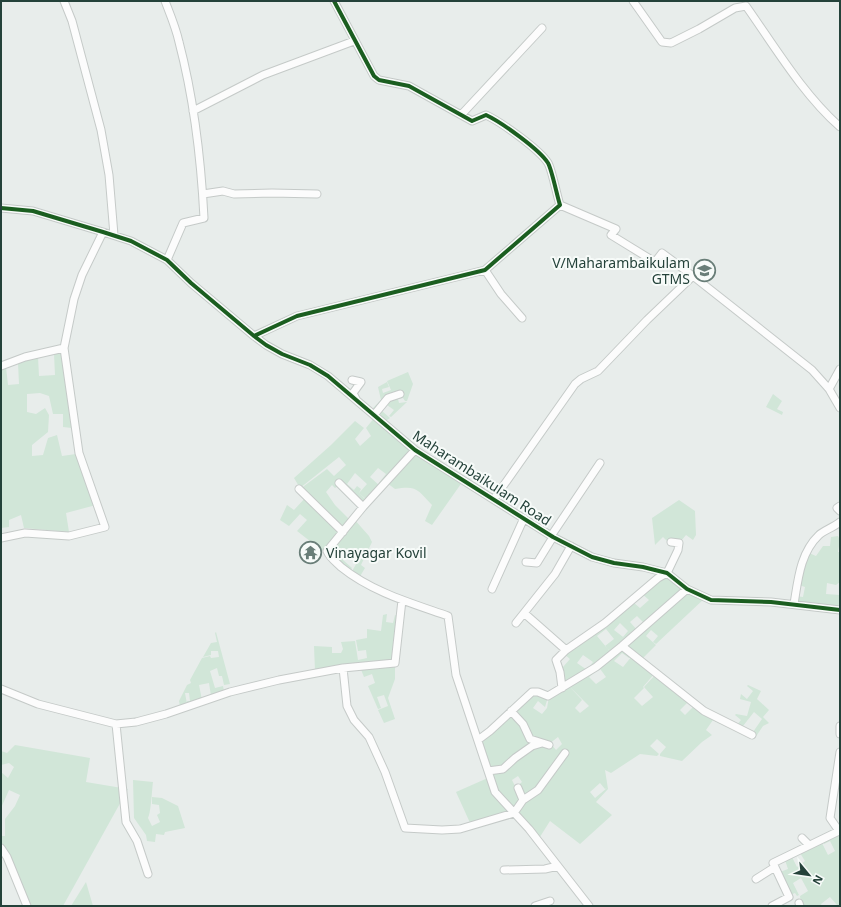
<svg xmlns="http://www.w3.org/2000/svg" width="841" height="907" font-family="'Noto Sans',sans-serif">
<rect width="100%" height="100%" fill="#e8edeb"/>
<path fill="#d1e6d8" fill-rule="evenodd" d="M62,352L72,428L63,427V414H53L49,396L40,393L27,394V412L36,414L45,408L49,415L48,432L32,445V456L43,455L48,438L57,435L62,456L76,454L96,505L66,513L69,532L24,528L21,515L9,520V527L1,528V369L6,367L8,385L19,384L18,363L38,357L39,376L55,375L54,354Z
M408,372L413,384L407,401H405L403,398L398,399L399,403L407,402L391,417L389,416L394,410L387,405L382,411L390,418L384,422L375,414L387,397L374,414L370,411L381,400L378,387L387,382L389,387L382,389L383,393L391,390L387,381Z
M773,394L782,401L777,409L783,412L782,415L766,407Z
M375,417L414,450L381,485L379,483L386,474L378,468L370,477L380,486L368,501L359,493L367,501L363,506L338,486L335,488L332,485L326,492L335,505L350,520L342,530L300,489L327,469L334,476L346,465L339,457L300,488L294,478L331,445L355,421L364,428L355,439L360,446L371,436L366,428ZM355,473L367,484L359,493L361,489L357,486L354,490L347,484Z
M415,451L463,481L432,525L425,521L432,505C418,490 417,485 395,489L387,483Z
M306,497L341,532L324,552L297,531L307,520L300,514L289,526L280,520L287,505L294,510Z
M679,500L695,511L696,535L693,540L686,535L681,541L668,542L663,537L655,545L652,518Z
M354,519L369,536L372,542L361,565L365,568L359,578L351,573L359,559L357,558L358,554L352,552L351,554L348,553L343,560L352,568L349,572L328,551Z
M838,536L840,540L838,552H840V582L836,585L827,583L826,594L840,595V608L795,603L796,596L803,597L805,587L799,585L809,553L816,556L823,546H830L831,537Z
M667,574L685,589L638,630L637,628L643,622L637,616L630,622L637,630L627,639L623,637L628,631L620,623L614,630L627,640L612,653L605,646L614,639L606,629L597,636L612,654L587,670L593,662L583,655L577,663L587,670L563,687L559,664L563,667L570,659L564,654L642,595L634,603L640,608L649,600L641,593Z
M687,590L705,598L656,644L653,642L658,636L651,630L646,636L656,645L641,660L623,647L675,600L678,602L676,600Z
M387,614L386,622L393,623L395,615L398,616L394,661L315,671L314,646L332,647V653H341L343,649L341,642L355,641L358,660L367,658L366,650L358,651L356,640L367,638V629L381,631L383,615Z
M216,632L230,684L224,685L222,676H219L217,668L210,671L215,688L223,686L224,691L211,696L209,683L199,685L202,700L188,704L187,701H190L189,693H185L187,704L180,706L179,701L187,685L191,683L190,680L202,658L210,656L211,658L219,657L218,651H211V655L203,657L211,643L217,642L215,633Z
M620,649L631,655L629,658L622,653L614,661L623,667L632,656L655,673L643,687L644,688L634,698L642,706L653,697L644,687L656,674L689,701L680,710L685,715L695,705L721,721L720,724L713,720L706,730L712,735L702,742L682,761L660,756V754L666,747L657,739L650,746L659,754L657,756L640,754L611,773L605,770L608,789L596,802L612,815L580,844L550,821L538,840L515,813L537,789L523,799L516,787L522,782L518,776L512,780L522,800L513,812L500,798L490,772L503,769L489,770L479,740L511,713L530,740L551,744L556,750L562,744L558,737L549,744L531,738L512,711L532,693L548,697L545,707L538,701L533,708L542,714L547,708L549,697L568,685L582,700L575,708L580,713L589,706L568,685L597,667L599,669L589,677L596,684L606,677L598,666ZM600,783L605,789L607,788L595,798L590,792Z
M395,664V679L388,698L395,719L384,723L378,710L388,706L384,695L377,697L381,708L378,709L368,686L375,683L372,674L364,677L360,667Z
M748,685L761,691L757,699L769,710L763,717L769,723L763,726L755,738L752,737L753,732L762,719L754,712L743,726L751,732L736,726L741,720L735,715L736,714L747,716L751,702L740,699L741,694L747,699L753,691L747,686Z
M15,745L90,758L86,782L128,789L63,906H30L9,856L1,844V836H5V819L15,806L20,795L9,790L1,808V772L8,778L14,767L9,763L1,765V751L7,753Z
M490,777L512,812L471,825L456,792Z
M133,780L153,782C152,789 151,813 148,818L152,826L160,822L157,815L160,813L159,805L152,804V797L162,798L178,806L185,828L165,832L164,835L156,834L155,842L147,841L146,835L134,818Z
M840,832V906H836L837,905L830,897L821,904L822,906H801L800,896L808,891L801,878L793,883L799,895L797,896L795,893L790,895L780,872L788,869L785,860L791,855L797,867L805,861L800,853L821,841L828,855L835,851L830,841L824,844L822,841Z
M86,882L93,906H71Z"/>
<g fill="none" stroke-linecap="round" stroke-linejoin="round">
<defs>
<path id="minor" d="M64,1L72,21L101,130L109,175L114,235
M165,1C170,14 176,28 179,42C194,99 201,159 204,218L183,223L167,260
M633,1L662,42L671,43L699,29L735,8L746,6C775,47 802,93 840,127
M193,111L263,75L354,41
M461,115L542,28
M203,194L223,191L234,194L272,193L317,194
M560,205L616,229L611,235L655,262L662,253L693,276L812,370L829,389L840,408
M1,208L33,211L103,232L131,241L167,260L191,283L254,336L266,345L282,354L310,365L328,376L415,450L553,537L592,557L614,563L643,567L667,573L687,589L711,600L771,602L840,610
M485,270L501,294L522,318
M254,336L297,316L485,270L560,205C557,196 552,170 548,163C539,149 501,122 486,115L472,121L409,86L379,80L374,76L334,1
M1,366L25,357L64,348
M352,380L361,382L353,393L356,399
M829,389L840,369
M374,415L388,398L400,394
M415,450L363,507L327,551C330,558 336,562 341,567C372,592 411,603 448,616L456,675L495,792L529,829L589,906
M339,483L363,507
M299,489L343,532
M494,499L575,384L581,379L598,371L647,320L693,276
M840,506L837,508L840,511
M551,536L600,463
M1,538L25,533L69,536L105,527L79,453L64,348L74,299L82,275L103,232
M526,562L537,563L553,537
M492,589L524,518
M794,604C798,580 800,553 819,535C823,531 834,527 840,522
M524,613L555,574L571,546
M516,623L524,613L566,650L556,660L560,672L562,688
M622,646L704,711L752,735
M566,650L605,623L658,578L667,573L678,550L679,543L671,542
M343,668L347,706L354,720L369,737L385,772L405,828L442,830L460,829L514,813L523,800L518,788
M1,689L38,704L116,724L136,722L166,714L230,692L279,680L343,668L395,663L402,600
M511,711L523,724L530,739L549,745
M116,724L126,822L137,841L148,874
M840,726V734
M478,740L490,731L532,692H538L548,696L596,667L622,646L687,589
M488,771L503,769L515,758L532,746L542,743
M523,800L538,790L565,753
M802,838L809,845
M1,848L7,857L27,906
M504,870L545,869L558,866
M756,879L775,867
M799,903L800,906
M535,906L550,901
M772,906L789,897L773,863L839,831L830,818L840,752"/>
</defs>
<use href="#minor" stroke="#c5cac8" stroke-width="9"/>
<use href="#minor" stroke="#fcfcfc" stroke-width="7"/>
<defs>
<path id="cycleway" d="M1,208L33,211L103,232L131,241L167,260L191,283L254,336L266,345L282,354L310,365L328,376L415,450L553,537L592,557L614,563L643,567L667,573L687,589L711,600L771,602L840,610
M254,336L297,316L485,270L560,205C557,196 552,170 548,163C539,149 501,122 486,115L472,121L409,86L379,80L374,76L334,1"/>
</defs>
<use href="#cycleway" stroke="#f7fbf9" stroke-width="6"/>
<use href="#cycleway" stroke="#1b5e20" stroke-width="4"/>
</g>
<defs>
<symbol id="school-ring" viewBox="-11 -11 22 22"><circle r="9.5" fill="#f7fbf9" stroke="#697e78" stroke-width="1.5"/><path d="M0-5L7-2L0 1L-7-2ZM-4 1L0 2.5L4 1V4Q0 6-4 4Z" fill="#697e78"/></symbol>
<symbol id="temple-ring" viewBox="-11 -11 22 22"><circle r="9.5" fill="#f7fbf9" stroke="#697e78" stroke-width="1.5"/><path d="M0-6L5-2H3V0L6.5 2.5H4V6H1.5V3h-3V6H-4V2.5H-6.5L-3 0V-2H-5Z" fill="#697e78"/></symbol>
</defs>
<g fill-rule="evenodd">
<use href="#school-ring" x="692" y="258" width="25" height="25"/>
<use href="#temple-ring" x="298" y="540" width="25" height="25"/>
</g>
<g text-anchor="middle" stroke-width="4" stroke-linejoin="round" paint-order="stroke">
<g font-size="14" fill="#24423a" stroke="#f7fbf9" text-anchor="end">
<text x="690" y="268">V/Maharambaikulam<tspan x="690" dy="16">GTMS</tspan></text>
<text x="326" y="558" text-anchor="start">Vinayagar Kovil</text>
</g>
<g font-size="14" fill="#24423a" stroke="#f7fbf9">
<text transform="translate(482 478) rotate(33)" y="5">Maharambaikulam Road</text>
</g>
</g>
<rect width="841" height="907" fill="none" stroke="#24423a" stroke-width="4"/>
<g transform="translate(809 875) rotate(119)" stroke="#f7fbf9" stroke-width="3" paint-order="stroke">
<path d="M0-3L7 15L0 10L-7 15Z" fill="#24423a"/>
<text y="-6" font-size="11" font-weight="bold" text-anchor="middle" fill="#24423a">N</text>
</g>
</svg>
